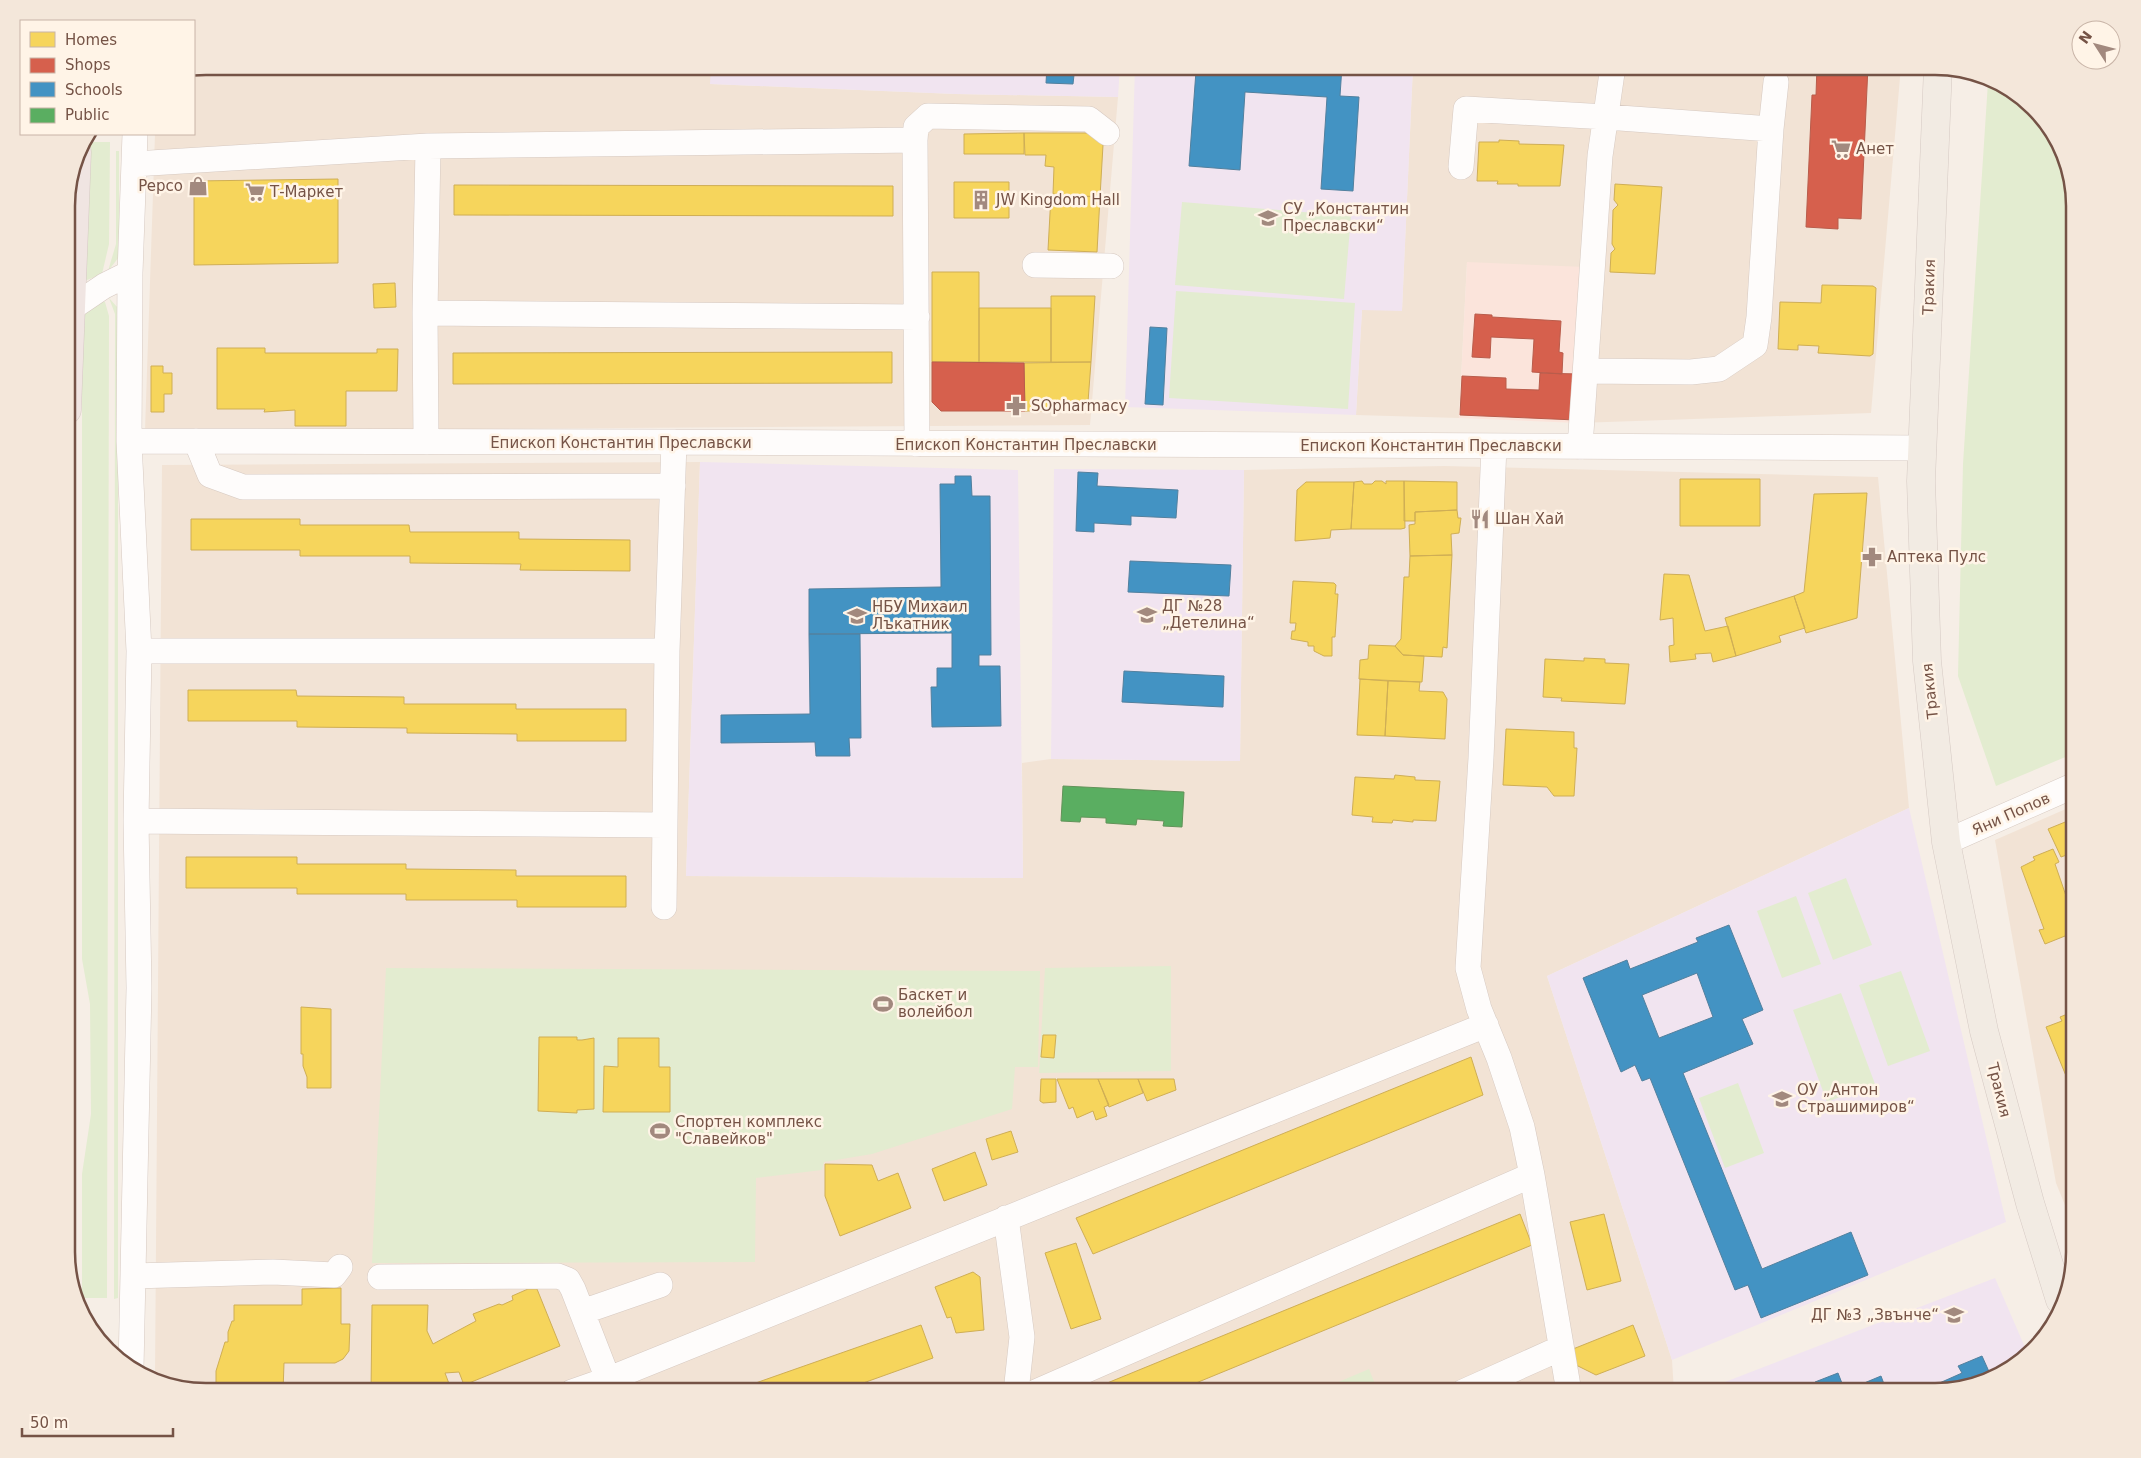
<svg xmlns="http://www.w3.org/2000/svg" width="2141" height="1458" font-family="'DejaVu Sans',sans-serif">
<rect width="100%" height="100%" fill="#f6eee6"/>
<path fill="#f2e3d5" d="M206,66H711V84L956,94L1118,97L1090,425L145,431L155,134H194V69Z
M1413,66H1901L1871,413L1578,423L1467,262L1459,418L1356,415L1362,310H1402Z
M700,462L686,876L1023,878L1022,763L1051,759L1240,761L1244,470L1444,466L1878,477L1909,808L1547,976L1672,1360L1674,1392H206L155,1376L162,465Z
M2075,805V1230L2056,1183L1995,840Z"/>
<path fill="#fbe4db" d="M1467,262L1586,267L1578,423L1459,418Z"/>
<path fill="#f1e4f0" d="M711,66H1120L1118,97L956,94L710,84Z
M1135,66H1413L1402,311L1362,310L1356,415L1125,407Z
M700,462L1018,470L1023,878L686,876Z
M1054,469L1244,470L1240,761L1051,759Z
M1909,808L2006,1222L1672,1360L1547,976Z
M1995,1278L2027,1352L2005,1373L1935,1392H1699Z"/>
<path fill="#e3ecd0" d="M1988,82L2013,90L2060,144L2075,206V753L1996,786L1958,676L1963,464Z
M84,142H110L109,244L102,274L87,280L83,277Z
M116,151H119V257L108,271L116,244Z
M1182,202L1351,216L1344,299L1175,285Z
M1176,291L1355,303L1348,409L1169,398Z
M93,298L105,302L109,316L107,1298H82V1174L91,1114L90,1004L82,959V315Z
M109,298L118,308V1298L114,1299L115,314Z
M1846,878L1872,945L1833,960L1808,893Z
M1796,896L1821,964L1782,978L1757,911Z
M1171,966V1071L1039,1073L1045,968Z
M386,968L1040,971L1038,1067H1015L1012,1109L872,1154L824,1162L822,1170L756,1178L755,1262L372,1263Z
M1901,971L1930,1051L1888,1066L1859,985Z
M1841,993L1875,1084L1827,1102L1793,1010Z
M1738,1083L1764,1153L1725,1168L1699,1098Z
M1369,1369L1377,1389L1369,1392H1331L1329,1386Z"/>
<path fill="#f6d55c" stroke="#cfae55" d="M1024,133V154H964V134Z
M1024,133H1092L1103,145L1100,197L1053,194L1054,167L1045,166L1046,155H1025Z
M1499,140L1519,141V144L1564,145L1560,186H1518V184H1497L1498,181H1477L1479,142H1499Z
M338,179V263L194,265V181Z
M954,182H1009V218H954Z
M1615,184L1662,187L1655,274L1610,272L1611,253L1615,249L1612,244L1613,210L1618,205L1614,200Z
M454,185L893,186V216L454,215Z
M1051,195L1100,197L1097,252L1048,250Z
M932,272H979V362H932Z
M395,283L396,307L374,308L373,284Z
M1822,285L1873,286L1876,288L1873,354L1870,356L1818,353L1819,346L1798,345V350L1778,349L1780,302L1821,303Z
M1051,296H1095L1091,362H1051Z
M979,308H1051V362H979Z
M217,348H265V353H377V349H398L397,391H346V426H295V410L264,412L265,409H217Z
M892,352V383L453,384V353Z
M1091,362L1088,402L1080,411H1025L1024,363Z
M151,366H163V373H172V394H164V412H151Z
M1680,479H1760V526H1680Z
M1362,481L1364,484H1372L1375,481H1382L1386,484V481H1404L1405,528L1401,529H1351L1354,482Z
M1404,481L1457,482V510L1415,512V521H1404Z
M1306,482H1354L1351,529L1331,530L1330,538L1295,541L1297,490Z
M1867,493L1857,618L1806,633L1794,596L1804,592L1814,494Z
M1457,510L1458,518H1461L1459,533L1451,534L1452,555L1410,556L1409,525L1415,524V512Z
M191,519H300V525H409L410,532H519V539L630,540V571L520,570L521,564L410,563V556H300V550H191Z
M1452,555L1447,648L1443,647L1442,657L1403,655L1395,646L1401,639L1404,577H1409L1410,556Z
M1664,574L1689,575L1705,631L1728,626L1736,656L1713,662L1711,653L1695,654L1696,659L1670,662L1669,646L1674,645L1673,618L1660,620Z
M1293,581L1334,583L1336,585L1335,594H1338L1335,637H1332V656H1324L1314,651V646H1308V642L1291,639L1292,631H1295L1296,623H1290Z
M1794,596L1805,628L1779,636L1781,642L1736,656L1725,618Z
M1369,645L1395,646L1403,655L1424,656L1422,682L1359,679L1360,660L1368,659Z
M1584,658L1605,659V663L1629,664L1625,704L1561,701L1562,698L1543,697L1545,659L1584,661Z
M1360,679L1388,681L1385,736L1357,735Z
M1388,681L1420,682L1419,691L1443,692L1447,699L1445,739L1385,736Z
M188,690H296L297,696L404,697V704H516V709H626V741H517V734L407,733V728L297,727V721H188Z
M1506,729L1574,732V748H1577L1574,796H1554L1547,787L1503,785Z
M1395,775L1415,777V780L1440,781L1436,821L1413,820V822L1393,820L1392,823L1372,822L1373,817L1352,815L1355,777L1394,779Z
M2075,818V852L2061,857L2048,829Z
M2053,849L2059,862L2055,864L2073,916L2069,917L2075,932L2045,944L2039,930L2044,929L2021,867L2035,860L2033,857Z
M186,857H297V864H406V869L516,870V876H626V907H517V900H406V894H297V888H186Z
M301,1007L331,1009V1088H307V1077L303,1066V1054H301Z
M2075,1011V1103L2072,1105L2066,1090L2071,1088L2046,1027L2062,1021L2060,1017Z
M1043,1035H1056L1054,1058L1041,1057Z
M539,1037H577V1040H582L594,1038V1109L577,1110V1113L538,1111Z
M618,1038H659V1067H670V1112H603L604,1066L618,1067Z
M1471,1057L1483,1095L1093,1254L1076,1218Z
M1041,1079H1056V1102L1043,1103L1040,1101Z
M1057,1079H1098L1109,1105L1104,1107L1107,1116L1096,1120L1093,1111L1077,1118L1073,1107L1069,1109Z
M1098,1079H1138L1143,1093L1109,1107Z
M1138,1079H1174L1176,1090L1147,1101Z
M1011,1131L1018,1152L992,1160L986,1139Z
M975,1152L987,1185L944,1201L932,1169Z
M825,1164L872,1165L878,1181L898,1173L911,1208L840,1236L825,1196Z
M1520,1214L1532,1245L1174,1392H1097L1095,1388Z
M1604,1214L1621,1281L1587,1290L1570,1222Z
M1076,1243L1101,1319L1071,1329L1045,1253Z
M973,1272L980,1277L984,1330L956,1333L951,1317L947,1318L935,1287Z
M341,1288V1324H350L349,1351L343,1359L335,1363H284L283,1392H216V1371L225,1342H228V1332L232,1321H234V1305H302V1289Z
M528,1289H537L560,1346L464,1385L459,1372L445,1373L451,1389L448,1392H371L372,1305H428L427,1331L433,1344L476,1321L473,1314L499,1304L502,1305L513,1300L512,1296Z
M921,1325L933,1358L838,1392H730Z
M1633,1325L1645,1356L1596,1375L1574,1364L1568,1351Z"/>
<path fill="#d6604d" stroke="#b95c4b" d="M1817,66H1868L1861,219L1838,218V229L1806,227L1812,95H1816Z
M1475,314L1492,315V317L1561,321L1559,352L1563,353L1562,374L1532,372L1534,339L1491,337L1490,358L1472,357Z
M932,362L1024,363L1025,411H941L932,402Z
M1540,373L1578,374L1576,420L1460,415L1462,376L1506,378V389L1539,390Z"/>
<path fill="#4393c3" stroke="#52809e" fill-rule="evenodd" d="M1047,66H1075L1073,84L1046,83Z
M1248,66H1342L1340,96L1359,97L1353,191L1321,189L1327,97L1245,92L1240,170L1189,166L1196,71L1247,74Z
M1150,327L1167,328L1163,405L1145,404Z
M1078,472L1098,473L1097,486L1178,490L1176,518L1131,516V525L1094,523V532L1076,531Z
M955,476H971L972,496H990L991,655H979V666H1000L1001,726L932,727L931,687H937V668H952V633L809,634V589L941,587L940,484H955Z
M1130,561L1231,565L1229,596L1128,592Z
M809,634H860L861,738H849L850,756H816L815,742L721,743V715L810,714Z
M1124,671L1224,676L1223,707L1122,702Z
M1729,925L1763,1010L1742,1019L1753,1044L1683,1073L1762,1269L1851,1232L1868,1275L1761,1318L1748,1285L1735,1290L1650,1078L1642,1081L1635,1065L1621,1072L1583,978L1627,960L1630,969L1698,942L1696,938ZM1697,973L1713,1017L1659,1038L1642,995Z
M1982,1356L1991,1376L2011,1367L2005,1373L1938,1391L1935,1385L1962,1373L1958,1366Z
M1838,1373L1845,1391L1881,1376L1887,1392H1812L1818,1389L1815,1382Z"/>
<path fill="#5aae61" stroke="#629359" d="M1063,786L1184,792L1182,827L1163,826L1164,821L1137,819L1136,825L1106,823V818L1081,817L1080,822L1061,821Z"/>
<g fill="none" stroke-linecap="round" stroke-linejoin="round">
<defs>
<path id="minor" d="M134,164L428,146L915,140
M1461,167L1466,109L1606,117L1771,129
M1035,265L1111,266
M70,309L104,286L130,273
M425,313L917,317
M1586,371L1691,372L1719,369L1755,345L1759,317L1771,129L1776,82
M129,441L674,442L1923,448
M196,441L210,475L243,487L673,486
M426,442L425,313L428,146
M917,444L915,140L916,127L928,116L1089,119L1107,133
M1494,446L1481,758L1468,968L1479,1009L1499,1058L1522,1127L1532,1175L1569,1392
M1580,447L1600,156L1613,66
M139,651H667
M136,821L665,825
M1946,842L2075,785
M664,907L667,651L674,442
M1006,1218L1022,1337L1016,1392
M133,1276L273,1272L334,1275L340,1267
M380,1277L558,1276L568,1280L573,1289L613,1392
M582,1312L660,1285
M131,1369L139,988L136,821L139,651L129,441L130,273L135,134
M572,1392L609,1379L1486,1025
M1036,1392L1532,1175
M1463,1392L1561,1348"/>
<path id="major" d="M1938,67L1921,481L1927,661L1946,842L1984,1031L2030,1203L2060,1300"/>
<path id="highway" d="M67,410L77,152"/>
</defs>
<use href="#minor" stroke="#d6c9c1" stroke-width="26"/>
<use href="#major" stroke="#d5c9c3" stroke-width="29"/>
<use href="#highway" stroke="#d5c9c3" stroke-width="29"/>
<use href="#minor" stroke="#fefcfb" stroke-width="25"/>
<use href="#major" stroke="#f2ebe3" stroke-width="28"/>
<use href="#highway" stroke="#f0e5e2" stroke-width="28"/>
</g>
<defs>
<symbol id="supermarket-bare" viewBox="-9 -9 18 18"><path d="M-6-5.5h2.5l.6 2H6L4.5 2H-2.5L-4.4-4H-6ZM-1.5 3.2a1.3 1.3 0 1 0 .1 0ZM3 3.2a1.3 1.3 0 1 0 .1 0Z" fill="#a2897e" stroke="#fff4e7" stroke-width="2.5" paint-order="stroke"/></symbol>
<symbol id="shop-bare" viewBox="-9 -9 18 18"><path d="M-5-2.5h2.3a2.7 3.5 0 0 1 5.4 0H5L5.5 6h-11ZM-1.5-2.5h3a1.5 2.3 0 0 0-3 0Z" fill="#a2897e" stroke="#fff4e7" stroke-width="2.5" paint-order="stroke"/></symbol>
<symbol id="building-bare" viewBox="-9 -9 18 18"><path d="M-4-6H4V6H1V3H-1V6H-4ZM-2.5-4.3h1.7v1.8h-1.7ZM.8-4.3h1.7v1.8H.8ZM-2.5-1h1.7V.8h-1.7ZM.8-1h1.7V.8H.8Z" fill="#a2897e" stroke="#fff4e7" stroke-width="2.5" paint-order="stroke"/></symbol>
<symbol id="school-bare" viewBox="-9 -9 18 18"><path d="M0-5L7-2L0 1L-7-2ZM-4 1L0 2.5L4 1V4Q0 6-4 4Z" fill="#a2897e" stroke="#fff4e7" stroke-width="2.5" paint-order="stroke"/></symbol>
<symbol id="pharmacy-bare" viewBox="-9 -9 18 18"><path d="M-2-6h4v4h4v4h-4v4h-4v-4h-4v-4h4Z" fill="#a2897e" stroke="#fff4e7" stroke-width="2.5" paint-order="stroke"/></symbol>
<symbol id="restaurant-bare" viewBox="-9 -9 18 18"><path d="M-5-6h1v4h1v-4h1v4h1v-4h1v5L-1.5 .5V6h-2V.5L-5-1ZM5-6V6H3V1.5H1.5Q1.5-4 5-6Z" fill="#a2897e" stroke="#fff4e7" stroke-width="2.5" paint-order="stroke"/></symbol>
<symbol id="stadium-bare" viewBox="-9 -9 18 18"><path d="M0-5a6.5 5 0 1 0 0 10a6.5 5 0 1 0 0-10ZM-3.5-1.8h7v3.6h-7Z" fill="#a2897e" stroke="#fff4e7" stroke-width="2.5" paint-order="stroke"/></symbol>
</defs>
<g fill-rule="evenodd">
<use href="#supermarket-bare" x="1827" y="135" width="28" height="28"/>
<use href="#shop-bare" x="184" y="172" width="28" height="28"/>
<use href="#supermarket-bare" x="241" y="178" width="28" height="28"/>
<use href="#building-bare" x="967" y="186" width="28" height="28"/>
<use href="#school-bare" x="1254" y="204" width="28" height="28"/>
<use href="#pharmacy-bare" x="1002" y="392" width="28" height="28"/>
<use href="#restaurant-bare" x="1466" y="505" width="28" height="28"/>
<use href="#pharmacy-bare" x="1858" y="543" width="28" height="28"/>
<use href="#school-bare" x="1133" y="601" width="28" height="28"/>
<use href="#school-bare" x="843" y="602" width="28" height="28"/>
<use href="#stadium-bare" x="869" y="990" width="28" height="28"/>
<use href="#school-bare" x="1768" y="1085" width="28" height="28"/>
<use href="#stadium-bare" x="646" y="1117" width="28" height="28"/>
<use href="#school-bare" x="1940" y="1301" width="28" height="28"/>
</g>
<g text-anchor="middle" stroke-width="5" stroke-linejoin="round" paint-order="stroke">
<g font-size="15" fill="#755346" stroke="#fff4e7" text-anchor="start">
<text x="1856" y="154">Анет</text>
<text x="183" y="191" text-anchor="end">Pepco</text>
<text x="270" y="197">Т-Маркет</text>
<text x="996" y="205">JW Kingdom Hall</text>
<text x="1283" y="214">СУ „Константин<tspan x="1283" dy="17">Преславски“</tspan></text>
<text x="1031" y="411">SOpharmacy</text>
<text x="1495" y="524">Шан Хай</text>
<text x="1887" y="562">Аптека Пулс</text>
<text x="1162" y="611">ДГ №28<tspan x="1162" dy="17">„Детелина“</tspan></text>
<text x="872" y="612">НБУ Михаил<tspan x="872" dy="17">Лъкатник</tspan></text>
<text x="898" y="1000">Баскет и<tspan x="898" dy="17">волейбол</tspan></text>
<text x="1797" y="1095">ОУ „Антон<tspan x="1797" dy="17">Страшимиров“</tspan></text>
<text x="675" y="1127">Спортен комплекс<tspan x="675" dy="17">"Славейков"</tspan></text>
<text x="1939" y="1320" text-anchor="end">ДГ №3 „Звънче“</text>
</g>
<g font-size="15" fill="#755346" stroke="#fff4e7">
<text transform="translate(1929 287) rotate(-88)" y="5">Тракия</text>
<text x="621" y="448">Епископ Константин Преславски</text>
<text x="1026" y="450">Епископ Константин Преславски</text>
<text x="1431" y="451">Епископ Константин Преславски</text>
<text transform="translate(1930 691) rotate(-96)" y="5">Тракия</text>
<text transform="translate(2011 814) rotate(-24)" y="5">Яни Попов</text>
<text transform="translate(1999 1090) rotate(76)" y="5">Тракия</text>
</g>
</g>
<path d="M0 0H2141V1458H0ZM206 75H1935A131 131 0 0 1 2066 206V1252A131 131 0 0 1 1935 1383H206A131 131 0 0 1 75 1252V206A131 131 0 0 1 206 75Z" fill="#f4e7da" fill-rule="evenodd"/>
<path fill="none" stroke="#755346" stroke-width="2.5" d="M206 75H1935A131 131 0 0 1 2066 206V1252A131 131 0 0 1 1935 1383H206A131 131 0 0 1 75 1252V206A131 131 0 0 1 206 75Z"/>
<rect x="20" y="20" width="175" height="115" fill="#fff4e7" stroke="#c8b4a7"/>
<rect x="30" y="32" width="25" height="15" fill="#f6d55c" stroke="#c8b4a7"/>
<text x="65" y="45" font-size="15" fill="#755346">Homes</text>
<rect x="30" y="58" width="25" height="15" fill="#d6604d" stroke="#c8b4a7"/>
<text x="65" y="70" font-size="15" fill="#755346">Shops</text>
<rect x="30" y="82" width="25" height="15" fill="#4393c3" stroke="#c8b4a7"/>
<text x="65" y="95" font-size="15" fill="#755346">Schools</text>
<rect x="30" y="108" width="25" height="15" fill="#5aae61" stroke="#c8b4a7"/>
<text x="65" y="120" font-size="15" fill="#755346">Public</text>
<g transform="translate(2096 45) rotate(306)"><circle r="24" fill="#fff4e7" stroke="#c8b4a7"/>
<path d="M0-4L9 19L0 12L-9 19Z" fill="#a2897e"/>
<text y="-8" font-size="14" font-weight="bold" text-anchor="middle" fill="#755346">N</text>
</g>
<path d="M22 1428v8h151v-8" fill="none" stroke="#755346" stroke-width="2.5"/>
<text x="30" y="1428" font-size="15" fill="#755346" stroke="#fff4e7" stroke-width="4" paint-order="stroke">50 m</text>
</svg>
